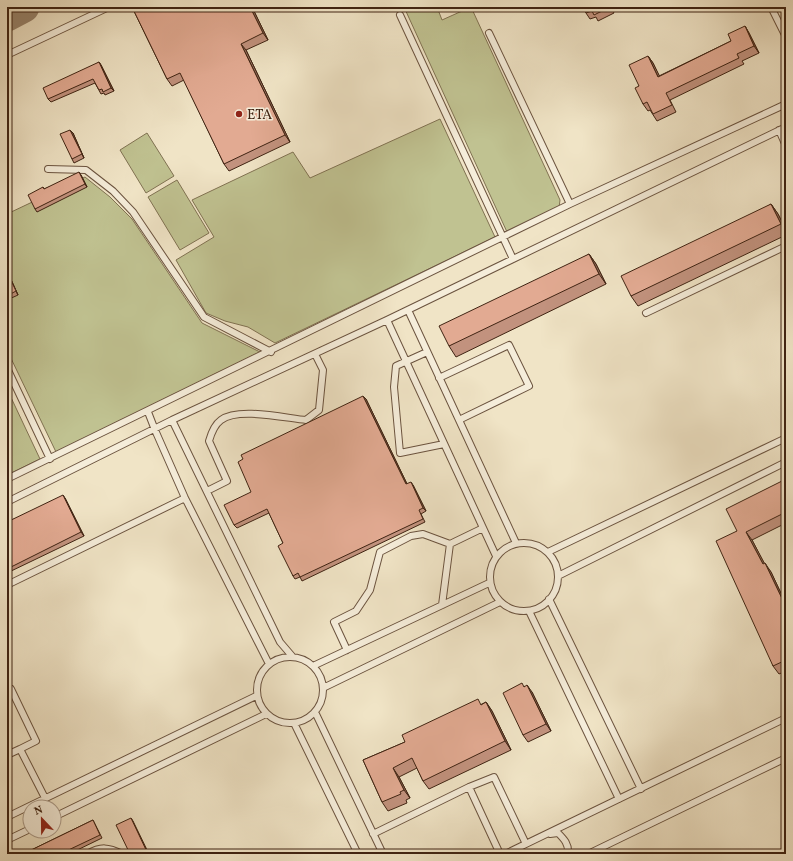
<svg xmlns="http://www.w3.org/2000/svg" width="793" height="861" font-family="Vollkorn,serif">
<rect width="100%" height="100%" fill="#f0e4c6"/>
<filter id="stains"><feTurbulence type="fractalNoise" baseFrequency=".005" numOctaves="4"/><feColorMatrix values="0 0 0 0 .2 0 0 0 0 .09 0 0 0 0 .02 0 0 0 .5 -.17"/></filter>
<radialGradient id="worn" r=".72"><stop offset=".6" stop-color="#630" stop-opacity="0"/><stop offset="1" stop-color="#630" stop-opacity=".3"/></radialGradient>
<path fill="#c0c291" stroke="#807252" d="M404,7H437L442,20L471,7L560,200L559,208L507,232Z
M440,119L495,237L275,343L248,327L225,321L206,313L176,260L214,237L192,200L293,152L310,178Z
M147,133L174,176L146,193L120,150Z
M85,177L110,197L132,219L202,323L260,352L56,452L7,350V214Z
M177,180L209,233L180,250L148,197Z
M7,389L40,459L7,475Z"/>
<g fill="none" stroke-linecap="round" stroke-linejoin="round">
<path stroke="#98846c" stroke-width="31" d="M7,16L24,7"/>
<defs>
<path id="lane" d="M771,7L786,37
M400,15L513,259
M489,33L570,204
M7,55L109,7
M779,130L786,146
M48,169L86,170L113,191L133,212L204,317L271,352
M408,310L516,543
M646,313L786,246
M387,320L496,556
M427,352L396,366L394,387L400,453L444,444
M7,368L50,459
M439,378L509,345L529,386L459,420
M148,412L155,430L185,498L269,664
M172,420L280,642L292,656
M7,479L570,204L786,104
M207,491L227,481L209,441C211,434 214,425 221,420C238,407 285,418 306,420L319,410L323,370L315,354
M7,502L172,420L387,320L786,127
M490 577a34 34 0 1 1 68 0a34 34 0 1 1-68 0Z
M548,552L786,438
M558,576L786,462
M7,585L185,498
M549,599L641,789
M442,605L450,544
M529,611L619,799
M347,650L334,622L356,611L370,590L380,552L411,536L423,534L450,544L483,528
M257 690a33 33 0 1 1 66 0a33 33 0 1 1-66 0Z
M313,666L489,583
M323,688L500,602
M11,689L36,741L20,749
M315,712L383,854
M294,723L358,854
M7,755L20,749L45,798
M7,817L256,696
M54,817L266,714
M373,834L469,787
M550,834L558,833C564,839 569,844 568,854
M7,840L30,829
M87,854C101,846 108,847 123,854
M500,854L469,787L494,777L526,844
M505,854L786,718
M588,854L786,758"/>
</defs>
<use href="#lane" stroke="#6b533f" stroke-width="8"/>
<use href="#lane" stroke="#f5edda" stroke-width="6"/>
</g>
<path fill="#c2927e" stroke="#3f2312" d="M132,7H252L268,40L246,50L290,142L229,171L224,164L184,80L172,86L167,79Z
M583,7H617L612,9L614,13L598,21L596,17L590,19L586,13Z
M745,26L749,33L759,53L742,61L744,64L670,100L676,112L657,121L650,110L648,111L643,104L639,86L648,56L653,63L659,76L731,41Z
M99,62L101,65L114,91L105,95L104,93L101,94L95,83L51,102L48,99Z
M73,133L84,158L74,163L72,159Z
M81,175L87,187L37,212L35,209L43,187L44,189Z
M771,204L778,214L786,230V235L638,306L631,296Z
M589,254L596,264L606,284L456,357L449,346Z
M7,272L9,275L18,295L7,300Z
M366,399L407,484L413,485L426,511L421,514L425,522L302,581L300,577L295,579L293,576L283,543L269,513L237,528L234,525Z
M786,479V523L752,540L764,563L771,572L786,604V671L779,674L773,666L737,531Z
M65,498L84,536L7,573V522Z
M524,686L532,692L551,731L528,742L523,735Z
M486,702L492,711L511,750L429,789L423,781L417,768L399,777L410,798L406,800L407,803L388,811L382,802L363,760L405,742Z
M93,820L102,838L69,854H23Z"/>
<path fill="#9e7766" stroke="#3f2312" d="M250,7H252L268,40L263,33Z
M745,26L749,33L759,53L754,46Z
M241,44L246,50L290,142L285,135Z
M648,56L653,63L663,83L658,77Z
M99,62L101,65L114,91L111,88Z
M70,130L73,133L84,158Z
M79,172L81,175L87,187L85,184Z
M771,204L778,214L786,230V231L781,224Z
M589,254L596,264L606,284L599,274Z
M7,272L9,275L18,295L16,291Z
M363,396L366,399L409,488L404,480Z
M411,482L413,485L426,511L423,508Z
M63,495L65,498L84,536L81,532Z
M746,532L752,540L769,572L763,564Z
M765,563L771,572L786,604V607Z
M527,685L532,692L551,731L546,724Z
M486,702L492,711L511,750L505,741Z
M393,768L399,777L410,798L404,790Z
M131,818L133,821L149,854H148Z"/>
<path fill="#e2aa92" stroke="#3f2312" d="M132,7H250L263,33L241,44L285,135L224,164L180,73L167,79Z
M583,7H610L594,15L592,11L586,13Z
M745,26L754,46L737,54L739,58L666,93L672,105L653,114L647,102L643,104L635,88L639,86L629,65L648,56L658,77L731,41L728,34Z
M99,62L111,88L103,92L102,89L99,90L93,79L48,99L43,88Z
M70,130L82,154L72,159L60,134Z
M79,172L85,184L35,209L28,195L43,187L44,189Z
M771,204L781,224L631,296L621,276Z
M589,254L599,274L449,346L439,326Z
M7,272L16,291L7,296Z
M363,396L404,480L406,484L411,482L423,508L419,510L423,519L300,577L298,573L293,576L278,546L283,543L267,509L234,525L224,505L251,492L238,462L243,459L241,455Z
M786,479V512L746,532L763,564L765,563L786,607V611H785L786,613V660L773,666L716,541L737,531L726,509Z
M63,495L81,532L7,569V522Z
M522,683L524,687L527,685L546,724L523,735L503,693Z
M478,699L481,705L486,702L505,741L423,781L412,758L393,768L404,790L400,792L401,794L382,802L363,760L405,742L402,735Z
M131,818L148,854H130L116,825Z
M93,820L100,835L60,854H23Z"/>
<circle fill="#8f2418" stroke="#f5edda" stroke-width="1.5" cx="239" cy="114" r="4"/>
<g text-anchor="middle" stroke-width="3" stroke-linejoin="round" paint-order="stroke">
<g font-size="14" fill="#3f2312" stroke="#f5edda" text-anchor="start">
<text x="247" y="119">ETA</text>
</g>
</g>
<rect width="793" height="861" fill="none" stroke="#f0e4c6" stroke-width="24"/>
<rect x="8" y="8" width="777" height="845" fill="none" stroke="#3f2312" stroke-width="2"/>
<rect x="12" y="12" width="769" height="837" fill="none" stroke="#3f2312"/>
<g transform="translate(42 819) rotate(338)"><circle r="19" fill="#f5edda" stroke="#ac9c8a"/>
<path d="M0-3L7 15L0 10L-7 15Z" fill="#8f2418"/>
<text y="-6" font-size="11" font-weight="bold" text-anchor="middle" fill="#3f2312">N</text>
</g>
<rect width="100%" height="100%" filter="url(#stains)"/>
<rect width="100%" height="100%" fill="url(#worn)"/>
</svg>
